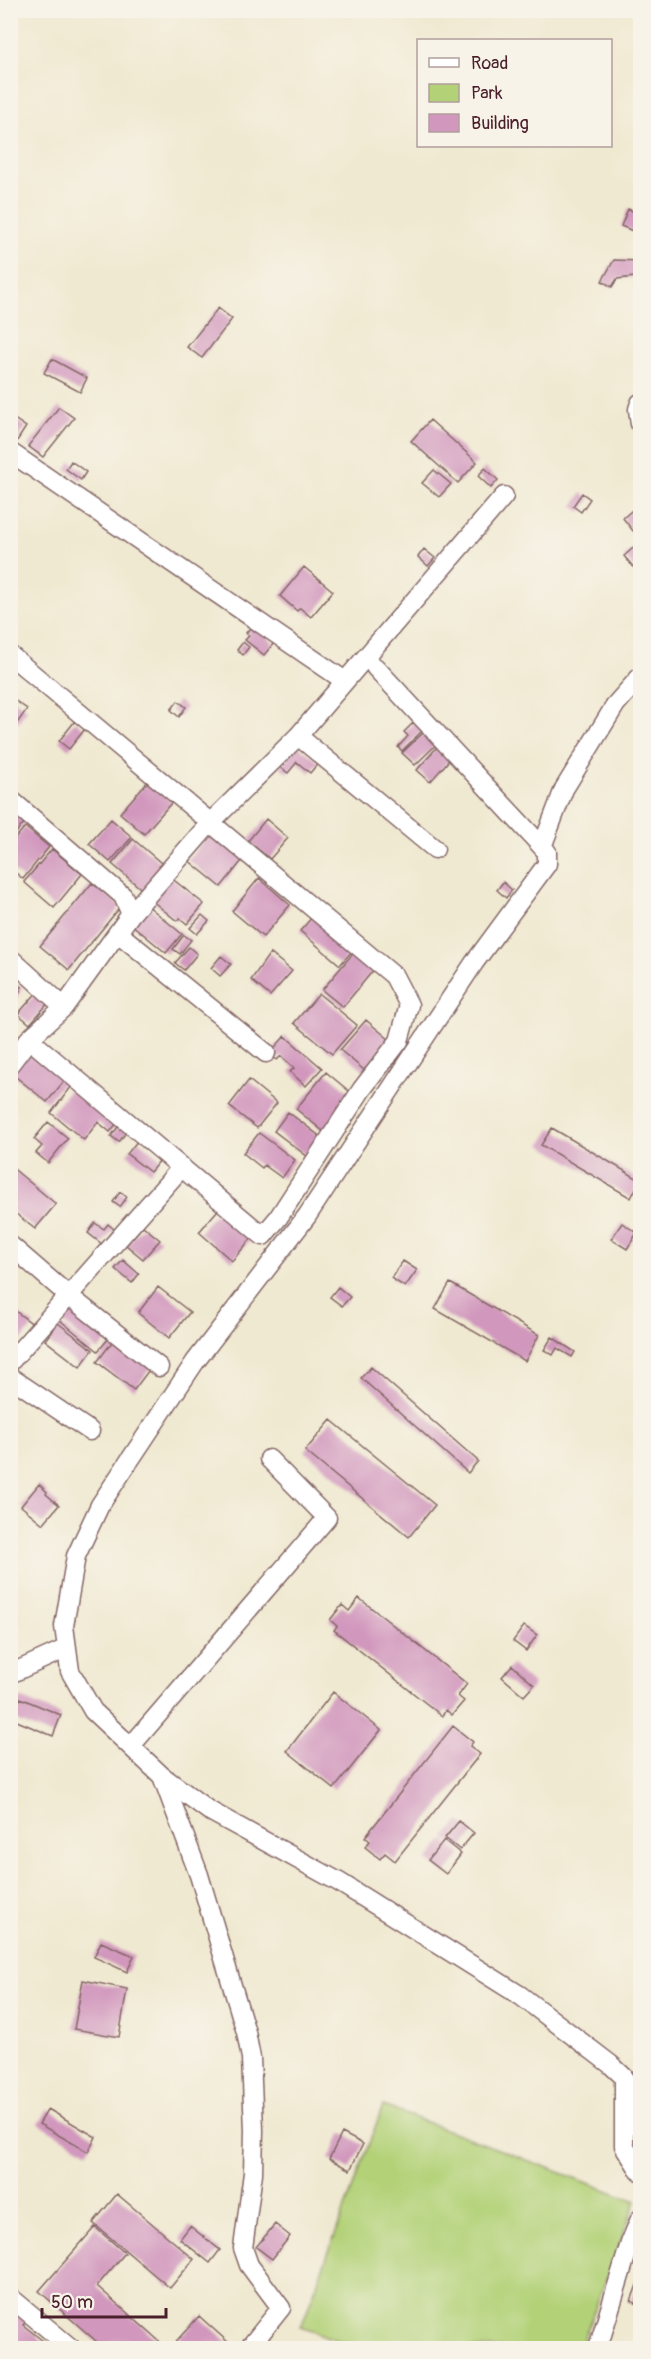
<svg xmlns="http://www.w3.org/2000/svg" width="651" height="2359" font-family="Pangolin,sans-serif">
<rect width="100%" height="100%" fill="#f7f3e8"/>
<filter id="ink" filterUnits="userSpaceOnUse"><feTurbulence type="fractalNoise" baseFrequency=".0167" numOctaves="2"/><feDisplacementMap in="SourceGraphic" scale="12" xChannelSelector="R" yChannelSelector="G"/><feConvolveMatrix kernelMatrix="1 2 1 2 8 2 1 2 1" color-interpolation-filters="sRGB"/></filter>
<filter id="wash" filterUnits="userSpaceOnUse"><feTurbulence type="fractalNoise" baseFrequency=".008" numOctaves="4" result="noise"/><feDisplacementMap in="SourceGraphic" scale="24" xChannelSelector="R" yChannelSelector="G"/><feGaussianBlur stdDeviation="1.35" result="paint"/><feColorMatrix in="noise" values="0 0 0 0 0 0 0 0 0 0 0 0 0 0 0 0 0 1.4 0 .05"/><feComposite in="paint" operator="in"/></filter>
<g filter="url(#wash)">
<rect width="100%" height="100%" fill="#f0e9d1"/>
<path fill="#b3d278" stroke="#7e7852" stroke-width="1.5" d="M383,2106L636,2201L580,2348H358L301,2327Z"/>
<g id="blocks">
<path fill="#d197bd" d="M628,209L640,214V234L621,226Z
M614,260L639,261L635,277L617,279L612,287L602,281Z
M218,308L232,319L202,358L187,347Z
M52,359L87,378L80,392L44,373Z
M59,407L74,418L43,457L28,446Z
M10,416L26,427L17,441L10,437Z
M430,420L477,462L458,483L411,441Z
M71,461L86,472L81,480L66,469Z
M485,468L498,480L491,488L478,476Z
M434,470L451,484L439,497L422,483Z
M582,493L590,499L581,512L573,506Z
M637,506L640,511V525L633,531L623,518Z
M640,542V575L624,556Z
M424,549L435,558L428,566L418,557Z
M304,567L333,591L311,617L300,608L297,611L280,596Z
M252,625L274,643L264,655L245,640L249,636L246,633Z
M243,642L249,647L243,655L237,650Z
M10,697L27,709L18,722L10,716Z
M178,701L186,707L179,717L171,710Z
M75,721L85,729L69,749L59,741Z
M415,721L423,730L402,751L398,747L408,736L404,732Z
M425,731L437,744L415,765L402,753Z
M297,745L319,762L310,773L297,762L288,773L280,767Z
M438,746L451,758L430,782L417,770Z
M148,781L172,802L144,834L120,813Z
M10,811L25,822L10,840Z
M111,819L132,837L110,862L89,844Z
M266,819L288,838L270,859L248,841Z
M25,827L49,847L23,879L10,868V844Z
M211,830L245,857L221,887L188,860Z
M133,839L167,868L146,893L112,864Z
M52,849L82,874L54,908L24,882Z
M170,877L204,904L187,924L180,918L177,921L151,900Z
M259,878L290,905L263,937L232,911Z
M503,882L512,890L506,898L497,890Z
M92,883L121,906L69,970L40,946Z
M147,905L182,934L166,953L131,924Z
M202,915L209,921L197,934L190,928Z
M313,916L353,950L340,965L300,931Z
M184,935L191,940L180,954L173,949Z
M189,947L197,954L184,970L175,963Z
M355,951L375,968L343,1007L322,990Z
M270,953L292,971L270,996L251,980Z
M221,956L231,964L220,976L211,968Z
M10,983L22,987L13,1006L10,1005Z
M39,990L51,1000L30,1024L18,1014Z
M319,994L357,1025L332,1054L294,1023Z
M366,1020L390,1040L364,1070L340,1050Z
M285,1036L322,1068L306,1086L290,1072L294,1068L281,1056L277,1060L269,1054Z
M30,1050L65,1080L47,1102L11,1073Z
M326,1072L355,1096L324,1132L296,1109Z
M249,1080L277,1103L257,1128L229,1106Z
M75,1082L121,1118L110,1132L98,1122L84,1140L51,1113Z
M288,1112L326,1141L312,1160L274,1131Z
M48,1122L68,1138L48,1163L36,1153L42,1146L34,1139Z
M122,1122L130,1127L119,1142L111,1136Z
M552,1128L640,1180L631,1198L541,1145Z
M259,1133L295,1160L282,1178L264,1165L262,1168L243,1153Z
M138,1140L161,1159L150,1172L127,1154Z
M10,1166L56,1204L35,1229L10,1209Z
M120,1192L127,1197L120,1207L113,1202Z
M223,1204L256,1233L232,1261L199,1232Z
M95,1223L104,1229L108,1224L114,1229L102,1244L88,1233Z
M622,1223L637,1233L627,1249L611,1239Z
M143,1226L160,1240L143,1259L126,1245Z
M123,1260L139,1274L132,1283L115,1269Z
M403,1261L417,1270L405,1287L391,1278Z
M450,1283L539,1335L525,1361L435,1309Z
M158,1287L190,1312L169,1338L138,1313Z
M338,1287L350,1297L342,1306L330,1297Z
M68,1303L110,1337L98,1351L56,1317Z
M10,1307L34,1325L10,1354Z
M58,1323L93,1350L80,1367L45,1340Z
M552,1337L575,1352L572,1357L557,1348L553,1355L544,1350Z
M115,1338L152,1366L134,1390L97,1362Z
M371,1367L478,1461L468,1473L361,1378Z
M331,1420L435,1505L409,1537L305,1451Z
M39,1484L47,1492L46,1494L59,1505L43,1524L21,1506Z
M359,1598L467,1684L458,1696L464,1701L452,1715L446,1710L442,1716L334,1630L337,1626L330,1620L342,1605L349,1611Z
M524,1626L537,1635L526,1651L513,1641Z
M512,1665L534,1685L524,1696L502,1677Z
M333,1692L381,1730L334,1789L287,1751Z
M20,1698L61,1715L53,1736L12,1719Z
M453,1726L473,1742L470,1746L480,1754L395,1861L385,1853L380,1859L365,1847L370,1841L365,1837Z
M459,1821L474,1833L460,1850L445,1838Z
M444,1840L461,1854L446,1874L428,1860Z
M101,1942L134,1956L127,1972L94,1957Z
M83,1980L127,1989L119,2037L74,2029Z
M48,2109L96,2137L88,2152L39,2124Z
M342,2133L363,2144L350,2170L329,2159Z
M117,2194L194,2259L170,2288L93,2223Z
M275,2224L290,2236L272,2259L256,2247Z
M190,2226L220,2250L210,2263L180,2239Z
M95,2227L125,2253L97,2286L167,2348H104L39,2291Z
M640,2277V2305L631,2301Z
M10,2300L30,2316L23,2325L48,2345L45,2348H10Z
M199,2316L229,2343L224,2348H170Z"/>
</g>
</g>
<g filter="url(#ink)">
<use href="#blocks" fill-opacity="0" stroke="#846665" stroke-width="1.5"/>
<g fill="none" stroke-linecap="round" stroke-linejoin="round">
<defs>
<path id="minor" d="M640,403L638,409L640,424
M10,452L345,681
M10,655L394,976L409,1005L399,1041L362,1089L278,1218L263,1236L29,1039
M375,667L547,852V864L474,963L307,1216L195,1362L100,1505L76,1556L64,1626L70,1671L93,1711L162,1776L208,1810L339,1882L521,1996L610,2064L624,2077V2146L640,2171
M298,736L435,849
M10,799L123,896L131,914
M542,847L564,789L616,704L640,677
M118,933L266,1053
M10,958L64,1007
M10,1064L29,1039L64,1007L131,914L210,823L298,736L504,496
M10,1245L69,1296L159,1367
M10,1362L182,1167
M10,1377L90,1431
M10,1674L67,1648
M131,1746L327,1518L269,1459
M162,1776L199,1875L246,2032L251,2058L254,2130L253,2173L243,2248L249,2265L281,2308L249,2348
M10,2297L71,2348
M598,2348L630,2243L640,2219"/>
</defs>
<use href="#minor" stroke="#846665" stroke-width="21"/>
<use href="#minor" stroke="#fff" stroke-width="18"/>
</g>
</g>
<rect width="651" height="2359" fill="none" stroke="#f7f3e8" stroke-width="36"/>
<rect x="417" y="39" width="195" height="108" fill="#f7f3e8" stroke="#b29e9c" stroke-width="1.5"/>
<rect x="429" y="58" width="30" height="9" fill="#ffffff" stroke="#b29e9c" stroke-width="1.5"/>
<text x="471" y="69" font-size="18" fill="#4a1f2b">Road</text>
<rect x="429" y="84" width="30" height="18" fill="#b3d278" stroke="#b29e9c" stroke-width="1.5"/>
<text x="471" y="99" font-size="18" fill="#4a1f2b">Park</text>
<rect x="429" y="114" width="30" height="18" fill="#d197bd" stroke="#b29e9c" stroke-width="1.5"/>
<text x="471" y="129" font-size="18" fill="#4a1f2b">Building</text>
<path d="M42 2308v9h124v-9" fill="none" stroke="#4a1f2b" stroke-width="3"/>
<text x="51" y="2308" font-size="18" fill="#4a1f2b" stroke="#f7f3e8" stroke-width="4.5" paint-order="stroke">50 m</text>
</svg>
